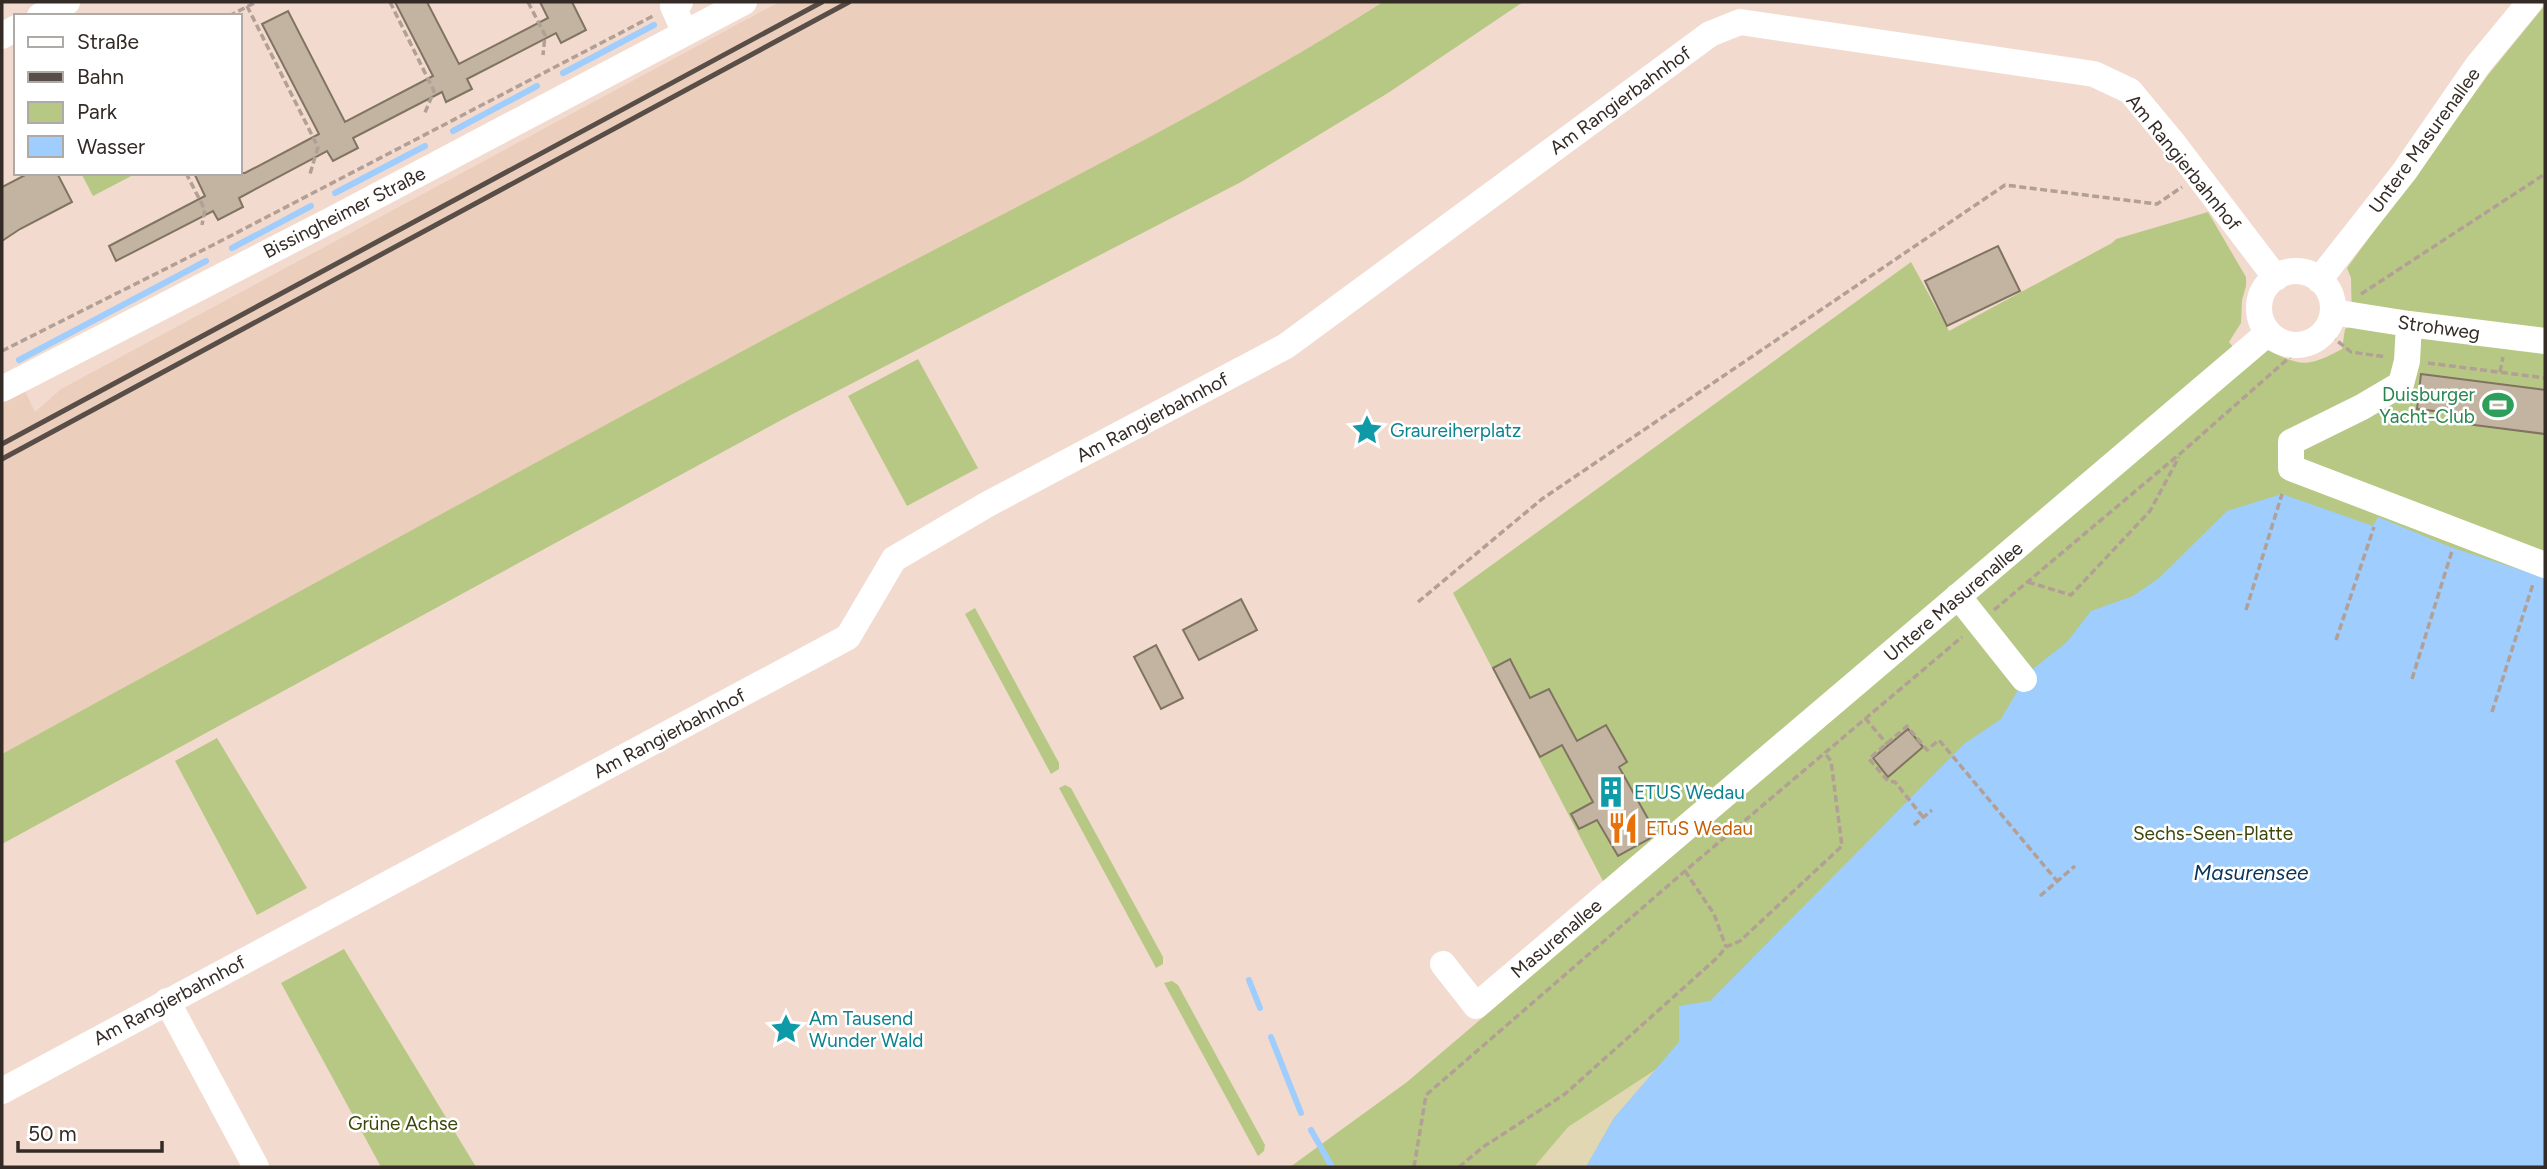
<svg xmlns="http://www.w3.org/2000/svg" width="2547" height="1169" font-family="Figtree,sans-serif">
<rect width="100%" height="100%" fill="#f2dbce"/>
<path fill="#eccebc" d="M779,2H1383L1258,79L1152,138L804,318L2,754V401L24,389L35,412L61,389Z"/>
<path fill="#b7c884" d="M1383,2H1523L1388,93L1241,182L787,417L2,844V754C270,608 538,460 808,316C1001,213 1197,120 1383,2Z
M2545,5V1167H1290L1407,1082L2267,350C2301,366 2307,368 2342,349L2345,329L2352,325L2351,278L2347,268L2488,75Z
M81,173H137L93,196Z
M2208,212L2246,277V286L2242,300L2241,323L2229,342L2234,348L1604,883L1453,593L1911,262L1949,331L2112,243L2116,239Z
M918,359L978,468L907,506L848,396Z
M975,608L1059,763V769L1051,774L965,614Z
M217,738L307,888L257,915L175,761Z
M1065,785L1071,788L1163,957V964L1156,968L1059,788Z
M344,949L476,1167H381L281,983Z
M1172,981L1178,985L1265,1145L1264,1151L1258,1156L1164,983Z"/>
<path fill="#e1d7b2" d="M1658,1068L1614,1118L1586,1167H1534L1568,1127Z"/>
<path fill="#9ecdfe" d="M2282,494L2373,526L2378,517L2453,548L2545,578V1167H1586L1614,1118L1679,1042V1006L1710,1001L1964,744L2001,719L2028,673L2067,642L2091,611L2133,596L2159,578L2227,511Z"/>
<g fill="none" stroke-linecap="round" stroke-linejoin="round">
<path stroke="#9ecdfe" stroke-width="6" d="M563,73L654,25
M453,131L537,86
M335,193L425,146
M232,248L311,206
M19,360L206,261
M1249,980L1260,1008
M1271,1037L1301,1113
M1311,1130L1332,1167"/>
</g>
<path fill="#c2b4a1" stroke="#807461" stroke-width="2" d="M395,2H427L459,64L548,18L540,2H572L586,30L561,43L556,33L467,79L472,89L446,102L442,92L353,138L358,148L333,161L327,151L239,198L243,207L218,220L213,211L116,261L109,246L205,196L194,173H245L319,134L262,24L288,11L345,122L433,76Z
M29,173H57L72,202L20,229L2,241V187Z
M1998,246L2020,291L1947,326L1925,281Z
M2421,374L2545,390V434L2450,422L2451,413L2417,409Z
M1241,599L1257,630L1199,660L1183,630Z
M1156,645L1183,698L1161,709L1134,657Z
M1510,659L1530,698L1549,689L1577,741L1606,725L1627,762L1619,767L1656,833L1649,839L1618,856L1597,820L1579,829L1571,814L1593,802L1562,745L1540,757L1493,668Z
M1908,729L1923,747L1888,777L1873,758Z"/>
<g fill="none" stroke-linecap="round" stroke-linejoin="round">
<path stroke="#b29f95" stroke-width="3.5" stroke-dasharray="7 3.5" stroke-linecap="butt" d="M390,2L434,91L424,115
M528,2L545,35L543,55
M247,6L318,147L310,174
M229,16L256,2
M186,173L205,210L202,225
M2361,294L2545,174
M2330,335L2351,352L2386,357
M2,351L213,245L653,16
M2428,363L2545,378
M2500,372L2503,357
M2028,582L2071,595L2150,511L2179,457
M1418,602L1542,499L2005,185L2157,204L2182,187
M1994,610L2182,452L2290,357L2292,345
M2246,610L2282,494
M2336,640L2374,527
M2412,679L2452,551
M2492,712L2533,584
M1865,718L1887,744
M1923,817L1895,782L1888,781L1869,759L1907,726L1927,750L1939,740L2057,881
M1914,825L1932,810
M1685,871L1714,914L1726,947
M2040,896L2075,866
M1414,1167L1426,1095L1685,871L1962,637
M1459,1167L1483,1147L1565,1094L1718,957L1726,947L1740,941L1842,846L1831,761L1824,752"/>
<path stroke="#fff" stroke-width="26" d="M680,2L673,6L685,33
M40,16L67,2
M2,36L16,28
M2259 308a37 37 0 1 1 74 0a37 37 0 1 1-74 0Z
M2319,280L2404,172L2478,65L2530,2
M2333,312L2409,324L2545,341
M2409,324L2407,361L2401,384L2362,407L2291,442V468L2545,565
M2,389L333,219L744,2
M1958,596L2024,679
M1443,964L1476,1006L2268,333
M167,1001L256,1167
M2,1091L848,637L894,559L988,504L1286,346L1710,34L1740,22L2094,74L2130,91L2174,144L2276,278"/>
<path stroke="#594e47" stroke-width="5" d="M2,444L822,2
M2,459L849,2"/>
</g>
<defs>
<symbol id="stadium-bare" viewBox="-9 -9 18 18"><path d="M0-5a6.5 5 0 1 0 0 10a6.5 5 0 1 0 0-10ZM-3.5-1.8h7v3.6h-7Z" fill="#2e9e5b" stroke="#fff" stroke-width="2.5" paint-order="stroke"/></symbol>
<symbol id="sight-bare" viewBox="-9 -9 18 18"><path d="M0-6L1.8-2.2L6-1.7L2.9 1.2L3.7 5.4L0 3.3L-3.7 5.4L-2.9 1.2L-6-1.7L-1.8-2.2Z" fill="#0f9aa8" stroke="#fff" stroke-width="2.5" paint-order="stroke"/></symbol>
<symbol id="building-bare" viewBox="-9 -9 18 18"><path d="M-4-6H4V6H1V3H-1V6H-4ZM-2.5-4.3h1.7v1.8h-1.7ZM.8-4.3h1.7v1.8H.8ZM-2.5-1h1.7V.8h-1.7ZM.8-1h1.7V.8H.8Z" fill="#0f9aa8" stroke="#fff" stroke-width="2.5" paint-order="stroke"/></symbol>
<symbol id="restaurant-bare" viewBox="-9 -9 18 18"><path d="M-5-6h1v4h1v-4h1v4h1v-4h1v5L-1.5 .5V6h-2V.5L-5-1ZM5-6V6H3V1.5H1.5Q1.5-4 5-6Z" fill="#e8710a" stroke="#fff" stroke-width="2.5" paint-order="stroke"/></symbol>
</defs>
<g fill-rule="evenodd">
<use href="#stadium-bare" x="2476" y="383" width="44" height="44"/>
<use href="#sight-bare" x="1345" y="408" width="44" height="44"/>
<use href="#building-bare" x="1589" y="770" width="44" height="44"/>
<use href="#restaurant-bare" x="1601" y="806" width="44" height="44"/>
<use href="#sight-bare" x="764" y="1007" width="44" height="44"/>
</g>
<g text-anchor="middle" stroke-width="5" stroke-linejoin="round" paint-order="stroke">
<g font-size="19" fill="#342b26" stroke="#fff">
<text transform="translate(1620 100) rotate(-36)" y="7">Am Rangierbahnhof</text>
<text transform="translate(2424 140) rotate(-54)" y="7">Untere Masurenallee</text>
<text transform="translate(2184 162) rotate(51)" y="7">Am Rangierbahnhof</text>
<text transform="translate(344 212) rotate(-27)" y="7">Bissingheimer Straße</text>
<text transform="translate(2439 327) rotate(8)" y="7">Strohweg</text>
<text transform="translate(1152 417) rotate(-28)" y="7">Am Rangierbahnhof</text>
<text transform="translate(1953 601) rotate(-40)" y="7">Untere Masurenallee</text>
<text transform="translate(669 733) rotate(-28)" y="7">Am Rangierbahnhof</text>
<text transform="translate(1556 938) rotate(-40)" y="7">Masurenallee</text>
<text transform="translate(169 1000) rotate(-28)" y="7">Am Rangierbahnhof</text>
</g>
<g font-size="19" fill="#27864d" stroke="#fff" text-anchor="end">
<text x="2475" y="401">Duisburger<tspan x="2475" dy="22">Yacht-Club</tspan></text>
</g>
<g font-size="19" fill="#0d838f" stroke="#fff" text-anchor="start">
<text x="1390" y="437">Graureiherplatz</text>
<text x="1634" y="799">ETUS Wedau</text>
<text x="809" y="1025">Am Tausend<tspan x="809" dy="22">Wunder Wald</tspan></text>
</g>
<g font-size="19" fill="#c56008" stroke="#fff" text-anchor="start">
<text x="1646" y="835">ETuS Wedau</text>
</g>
<g font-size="19" fill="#3c4709" stroke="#fff">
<text x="2213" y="840">Sechs-Seen-Platte</text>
<text x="403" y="1130">Grüne Achse</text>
</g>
<g font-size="21" font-style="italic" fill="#08335a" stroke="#fff">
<text x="2251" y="880">Masurensee</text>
</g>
</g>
<rect width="2547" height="1169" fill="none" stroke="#342b26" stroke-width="7"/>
<rect x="14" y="14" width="228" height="161" fill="#ffffff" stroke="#aeaaa8" stroke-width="2"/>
<rect x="28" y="37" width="35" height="10" fill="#ffffff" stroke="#aeaaa8" stroke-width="2"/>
<text x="77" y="49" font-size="21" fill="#342b26">Straße</text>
<rect x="28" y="72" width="35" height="10" fill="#594e47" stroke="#aeaaa8" stroke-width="2"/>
<text x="77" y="84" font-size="21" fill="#342b26">Bahn</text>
<rect x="28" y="102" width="35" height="21" fill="#b7c884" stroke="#aeaaa8" stroke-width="2"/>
<text x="77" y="119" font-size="21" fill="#342b26">Park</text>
<rect x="28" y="136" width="35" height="21" fill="#9ecdfe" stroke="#aeaaa8" stroke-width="2"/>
<text x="77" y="154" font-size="21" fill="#342b26">Wasser</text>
<path d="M18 1141v10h144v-10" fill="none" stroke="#342b26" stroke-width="3.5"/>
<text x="28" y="1141" font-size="21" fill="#342b26" stroke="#ffffff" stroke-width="5" paint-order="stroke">50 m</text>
</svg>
